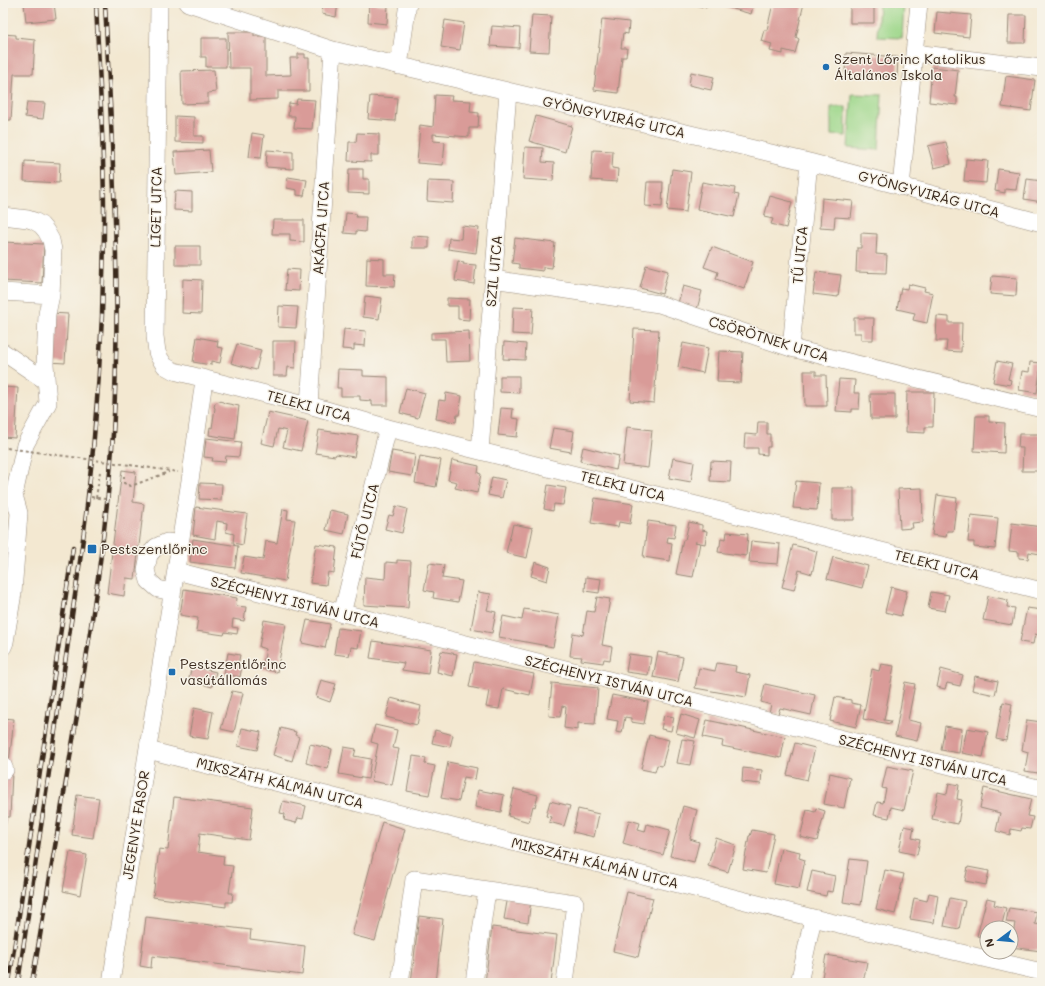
<svg xmlns="http://www.w3.org/2000/svg" width="1045" height="986" font-family="Mali,sans-serif">
<rect width="100%" height="100%" fill="#f7f3e8"/>
<filter id="ink" filterUnits="userSpaceOnUse"><feTurbulence type="fractalNoise" baseFrequency=".025" numOctaves="2"/><feDisplacementMap in="SourceGraphic" scale="8" xChannelSelector="R" yChannelSelector="G"/><feConvolveMatrix kernelMatrix="1 2 1 2 8 2 1 2 1" color-interpolation-filters="sRGB"/></filter>
<filter id="wash" filterUnits="userSpaceOnUse"><feTurbulence type="fractalNoise" baseFrequency=".012" numOctaves="4" result="noise"/><feDisplacementMap in="SourceGraphic" scale="16" xChannelSelector="R" yChannelSelector="G"/><feGaussianBlur stdDeviation="0.9" result="paint"/><feColorMatrix in="noise" values="0 0 0 0 0 0 0 0 0 0 0 0 0 0 0 0 0 1.4 0 .05"/><feComposite in="paint" operator="in"/></filter>
<g filter="url(#wash)">
<rect width="100%" height="100%" fill="#f3e8d1"/>
<path fill="#9dd78a" stroke="#6c8054" d="M879,3H904L902,38L877,37Z
M852,94L882,95L879,150L848,148Z
M831,107H846V136L831,135Z"/>
<g id="blocks">
<path fill="#d99b98" d="M24,3H54L56,19L26,22Z
M323,3H338L336,17L322,14Z
M369,3L388,5L387,24L368,22Z
M599,3H627L626,8L599,4Z
M689,3H708L706,8Z
M712,3H754L751,14Z
M773,3H804L796,37L799,39L795,53L783,50V54L770,51L772,44L761,41L764,30H767Z
M850,3H874V23H850Z
M937,12L971,15L969,37L935,33Z
M532,15L551,16L549,52L529,51Z
M1009,15H1026L1025,43H1008Z
M602,19L629,22L628,34L623,33L621,48H627L626,57H622L618,93L594,90Z
M445,20L464,23L460,50L441,47Z
M492,26L520,28L519,48L490,46Z
M228,32H254V36H266V76L291,75L290,58H298V54H305V58H309V91H278V99L250,100V68H229Z
M3,34L16,35V38L35,40L33,74H14L11,120H3Z
M201,38H226V67H206V57H201Z
M846,53L898,57L897,77L845,73Z
M932,67L958,70L955,97H957V105L929,102Z
M214,70L216,92L208,93V103L182,104L181,71Z
M691,72L714,77L711,90L689,85Z
M1006,76L1035,80L1031,111L1002,107Z
M435,95L452,96L451,100L471,101L470,112L479,113L478,128H469V137L433,134V141L445,142L443,165L417,163L420,125L433,127Z
M370,96L397,98L395,121L368,119Z
M297,99L315,100L312,129L294,128L295,116H288L289,103L296,104Z
M27,102L45,103L43,119L25,117Z
M175,116L194,117V136H203V143L175,142Z
M536,116L572,126L565,152L529,141Z
M252,133L264,135L261,158L249,157Z
M357,133L379,134V155H371V162L348,161L349,142H356Z
M946,142L951,164L934,168L928,146Z
M525,147L543,148L542,162L554,163L553,181L523,179Z
M209,150L211,172L176,175L174,152Z
M267,150L293,152V169L266,167Z
M593,150L613,151L612,168L618,169L617,182L591,180Z
M966,159L988,161L986,183L964,181Z
M25,161L60,163L59,183L24,181Z
M349,169H363V179H369V194L348,193Z
M672,169L691,172L686,212L667,210Z
M998,169L1019,172L1016,190L1005,189V193L995,191Z
M288,177L307,180L304,196L297,195V190L287,188Z
M1027,179L1042,181V202L1024,199Z
M428,181L454,182L453,203L427,201Z
M647,182H663L662,207L645,206Z
M702,182L735,188L734,194L739,195L734,217L697,209Z
M175,191L192,192V211L174,210Z
M770,196L792,202L786,228L771,224L773,219L764,217Z
M822,198L853,201L851,218L835,217L834,229L820,228Z
M346,213L357,214L356,217H366L365,232L356,231V234L344,233Z
M273,220H304V242L290,241V234H272Z
M462,226L479,228L476,253L448,249L449,238L461,239Z
M861,233L877,234L876,254L887,255L886,273L856,272L857,248H861Z
M412,236L429,237V248H412Z
M515,238L555,243L552,268L543,267V271L519,268V264L512,263Z
M3,242L44,244L42,283L3,281Z
M175,246H200V265H175Z
M712,247L753,262L744,289L716,279L718,272L704,267Z
M367,258L384,259V274H395L394,287L366,286Z
M458,261L464,262L463,264L476,265L474,284L455,281Z
M646,265L668,271L662,294L640,288Z
M287,269L300,270L299,291L285,290Z
M816,272L841,275L838,297L813,294Z
M992,276L1017,278L1016,296L990,294Z
M183,279L202,280L201,314L182,313Z
M908,284L925,288L924,291L933,293L927,323L913,320L915,313L897,309L901,288L907,289Z
M683,286L702,291L697,309L678,303Z
M365,296L382,298L379,319L363,317Z
M447,298L470,299L469,320L458,319V306H447Z
M279,306L298,307L296,328L278,327Z
M513,307L533,308L531,335L512,334Z
M51,313L68,314L65,363L48,362Z
M937,316L949,317V323H962L961,352L946,351L947,341H936Z
M854,318H874L873,340H861V333H854Z
M344,329L366,331L365,346L354,345V350L342,349Z
M634,329L659,330L654,403L630,401Z
M469,331L470,361L446,362L445,339H431V333Z
M197,337L218,341L217,347L223,348L220,363L211,361V365L193,362Z
M273,341H296L295,368L288,367L287,376H273Z
M504,342L526,344L525,360L503,359Z
M683,343L708,348L703,373L678,367Z
M237,344L261,350L256,370L231,363Z
M719,351L743,352L741,383L717,382Z
M997,361L1012,364L1008,379L1011,380L1010,385L993,382Z
M1030,362L1042,363V372L1040,371L1037,393L1019,390L1022,371L1029,372Z
M338,369L363,370V376L388,377V405H372V401L360,400V396H341V388H337Z
M804,371H816V375H826L827,406H805Z
M500,376H519V393L500,392Z
M839,379L855,380L854,393H860L859,409H852V412L836,411Z
M3,387L18,388L15,438L3,437Z
M406,388L425,393L418,418L400,413Z
M907,392H934L933,427H925V433L906,432Z
M446,393L462,396L459,415H457L456,422L436,419L439,400L445,401Z
M870,394H895V419H871Z
M219,401L223,402L224,403L239,406L235,439L209,435L210,427L212,428L215,408L214,407L215,403Z
M501,408L513,409L512,418L519,419L517,437L498,435Z
M268,412L308,421L301,451L283,447L287,431L278,429L274,446L261,443Z
M976,416H989V422L1005,423L1004,453L974,451Z
M758,422H767V434H770V447H767V455L758,454V448H744L745,434L757,435Z
M627,427L652,430L648,468L623,465Z
M553,428L574,431L571,452L549,448Z
M319,430L358,436L354,457L336,454L335,456L315,453Z
M1019,434H1042V471H1022L1023,448H1018Z
M206,438L241,442L239,457L226,456L225,462L212,461L213,458L204,457Z
M583,447L619,456L616,470L580,461Z
M392,451L415,455L412,476L388,472Z
M420,456L441,460L436,487L415,483Z
M673,458L694,462L691,482L669,478Z
M452,460L479,466L478,473L481,474L477,493L455,488L457,482L448,480Z
M711,461L731,462L730,482L710,481Z
M122,470L136,472L133,502L144,504L135,579L126,578L124,596L107,593Z
M492,477L506,480L502,498L488,495Z
M796,481L819,483L817,510L793,508Z
M200,483L222,484L221,500L199,499Z
M548,485L566,488L563,505L554,504L553,511L544,509Z
M832,488H854V520H832Z
M922,488L923,522L912,523L913,528L900,529L898,489Z
M937,495L957,498L953,531H947L946,537L932,535Z
M595,498L633,504L630,524L619,522L618,527L591,523Z
M396,506L407,509L402,533L385,529L389,515L393,516Z
M196,507L247,514L243,545L233,543L234,534L226,532L227,523L217,521L215,539L193,535Z
M283,509L288,510L287,519L295,520L285,581L241,573L244,557L263,560L266,541L277,543Z
M330,510L348,514L344,534L326,530Z
M971,515L998,518L995,549L974,547V542H968Z
M648,521L676,525L674,538L668,537L667,542L672,543L670,561L643,557Z
M689,522L702,525V530L707,531L705,544L695,542L700,543L693,577L676,574L683,540H685Z
M1012,523L1042,527L1040,554L1029,552L1028,559L1019,558V552L1009,551Z
M513,524L533,528L527,558L506,553Z
M727,532L748,534L746,556L718,552L719,546H720L721,538L726,539Z
M193,539L238,546L235,568L190,562Z
M751,541L780,544L778,564L749,562Z
M316,544L337,547L334,573L328,572L326,585L310,583Z
M793,545L817,551L812,574L799,570L794,590L782,587Z
M833,557L868,566L862,588L827,579Z
M397,560L411,561L408,608L364,605L365,577L385,579L386,562L397,563Z
M535,562L550,567L547,581L531,576Z
M429,563L444,565L442,578L462,581L458,602L433,598L434,592L424,590Z
M586,577L601,579L599,593L585,591Z
M891,587L907,591L901,616L885,612Z
M184,589L237,598L236,606L246,607L244,621L233,619L232,627L238,628L237,634L225,632L224,635L196,631L198,618L180,615Z
M478,592L491,594L487,610L496,612L492,633L471,629Z
M931,592L949,595L945,611L928,608Z
M988,596L1008,600L1007,607L1015,608L1012,625L983,620Z
M597,597L610,599L602,645L612,647L610,660L604,659L603,663L581,660L582,657L570,656L573,633L583,635L587,611L594,612Z
M1027,608L1042,610V636L1035,634L1033,644L1020,642Z
M524,609L559,615L553,647L499,637L503,616L522,620Z
M264,620L286,624L277,672L262,669L266,649L259,647Z
M307,620L330,624L325,648L302,643Z
M338,628L361,631L358,648L351,647L349,656L334,654Z
M373,641L431,650L428,674L402,670L404,663L370,658Z
M441,651L457,654L453,676L437,672Z
M658,652L683,657L678,682L653,677Z
M228,653L240,655L238,665L242,666L240,677L224,674Z
M629,654L651,657L648,675L626,672Z
M474,662L534,674L530,695L503,689L499,709L486,707L489,691L469,687Z
M717,663L736,666L735,672L750,675L746,697L695,688L699,668L715,671Z
M881,664L894,666L884,720L891,721L890,724L863,719L872,669L879,671Z
M192,666L216,672L212,687L202,684V682L189,678Z
M941,669L963,675L960,686L947,683L945,689L937,687Z
M975,676L998,681L995,695L972,690Z
M321,680L336,684L330,702L316,697Z
M905,682L915,684L908,720L921,723L917,741L895,736Z
M552,683L598,688L595,724L578,723V730L564,728L566,707L562,706L560,717L549,716Z
M765,684L815,695L811,715L780,708L778,714L769,712L771,705L761,702Z
M232,691L243,693L234,732L221,729Z
M612,695L648,702L644,724L631,722V718L625,717L622,733L616,732L618,721L607,719Z
M835,697L851,700V703L861,705L856,727L830,721Z
M391,698L421,706L417,725L386,717Z
M1003,702L1012,704L1006,741L996,739Z
M194,708L213,712L208,739L189,736Z
M681,714L700,720L695,738L676,733Z
M664,715L674,717L671,731L661,729Z
M3,718L14,719L9,763L3,762Z
M707,720L785,737L781,758L722,746L723,741L703,737Z
M1027,720L1042,722V752L1038,773L1025,771L1028,752L1022,750Z
M375,725L397,730L393,748L399,749L392,785L371,781L378,744L371,742Z
M945,726L962,729L959,753L941,750Z
M242,728L261,732L257,750L238,746Z
M281,728L296,732L295,735L299,737L292,761L273,755Z
M967,728L988,732L983,757L962,753Z
M435,730L453,735L450,747L432,743Z
M649,735L669,740L662,766L657,765L655,772L641,769Z
M682,739L695,741L690,765L677,763Z
M795,743L815,748L807,780L787,775Z
M310,744L332,749L328,769L306,763Z
M344,747L356,749L354,756L371,759L368,779L339,774Z
M413,756L426,758L425,764L435,766L429,795L407,791Z
M448,762L477,768L475,779L464,777L459,801L441,798Z
M887,766L913,771L904,810L891,807L889,818L874,815L877,802L883,803L886,789L882,788Z
M743,768L762,770L761,784L742,782Z
M3,772H12L10,817H3Z
M830,773L850,778L844,808L824,804Z
M949,783L959,785L957,799L962,800L958,824L932,819L938,792L947,794Z
M984,788L1031,799L1027,816L1033,817L1030,829L1022,828L1021,831L1011,829L1010,835L996,831L1000,813L980,808Z
M514,789L538,795L535,807L533,806L529,822L508,816Z
M478,790L504,795L501,812L475,807Z
M77,795L99,798L93,838L72,835Z
M174,797L253,807L249,840L200,833L198,852L224,856L223,865L233,866L229,893H233L232,902H226V907L153,897L159,849L168,850Z
M283,801L306,806L303,819L298,818L296,823L284,820L285,814L280,813Z
M550,801L570,806L564,826L549,822L551,817L546,816Z
M683,806L697,810L690,839L699,842L694,862L670,856Z
M816,808L825,811L817,841L800,837L807,810L815,812Z
M578,809L599,814L594,837L573,832Z
M1041,814H1042V827L1039,826Z
M3,819H6L4,842H3Z
M629,820L640,823L638,830L645,832L647,824L670,830L663,855L623,843Z
M382,822L405,829L375,941L352,935Z
M904,826L914,828L912,838L920,840L917,855L899,851Z
M752,830L774,834L766,873L743,869L749,836H750Z
M716,838L736,845L728,872L708,866Z
M781,848L800,852L799,858L805,860L799,889L774,884Z
M70,852L87,855L80,895L63,891Z
M850,859L867,861L861,905L843,902Z
M968,867L989,871L986,885L965,881Z
M885,870L904,874L895,914L876,909Z
M812,871L835,876L832,892L827,891L826,896L807,892Z
M627,892L653,898L648,918L647,917L638,957L613,951Z
M929,893L938,895L934,923L910,919L914,898L927,901Z
M508,896L531,900L528,923L504,919Z
M950,898L965,901L959,929L944,926Z
M987,898L995,900L994,905L1006,908L1001,928H987V938L977,936Z
M1009,908L1037,912L1035,924L1042,925V945L1041,951L1011,947L1015,923L1006,922Z
M419,916L443,919L436,983H411Z
M146,917L251,930L250,939L305,946L302,975L152,956L151,968L140,966Z
M492,927L557,935L551,983H485Z
M826,955L867,962L863,983H821Z"/>
</g>
</g>
<g filter="url(#ink)">
<use href="#blocks" fill-opacity="0" stroke="#978978" stroke-width="1"/>
<g fill="none" stroke-linecap="round" stroke-linejoin="round">
<defs>
<path id="minor" d="M159,3L155,336L157,352L159,357L165,366L174,371L309,405L388,428L1042,591
M188,3L333,50L809,162L1042,223
M914,53L1042,68
M399,66L408,3
M901,187L919,3
M3,216L28,219L34,221L41,225L46,231L51,240L53,250L51,295L47,314L45,364L48,403L25,445L14,495L19,513L13,593L5,642L3,647
M493,279L659,304L791,348L1042,409
M3,292L51,295
M791,348L809,162
M3,352L46,381
M309,405L333,50
M480,451L508,92
M176,571L1042,789
M172,592L158,589L149,581L146,570L149,555L156,547L167,542L180,544
M342,614L388,428
M148,750L813,918L1042,972
M3,765L5,770
M111,983L191,474L204,380
M400,983L414,879L575,903L565,983
M474,983L487,890
M799,983L813,918"/>
</defs>
<use href="#minor" stroke="#978978" stroke-width="18"/>
<path stroke="#978978" stroke-width="2" stroke-dasharray="3 3" stroke-linecap="butt" d="M3,447L7,448
M130,465L178,472
M124,476V483L131,486L169,472
M91,497L105,499
M96,498L100,472"/>
<use href="#minor" stroke="#fff" stroke-width="17"/>
<defs>
<path id="rail" d="M9,983L73,547
M18,983L80,561C96,446 104,331 104,215C104,144 99,73 96,3
M32,983C48,890 64,797 79,704C93,615 107,525 113,434C122,290 112,146 105,3"/>
</defs>
<use href="#rail" stroke="#3b2a1e" stroke-width="4.5"/>
<use href="#rail" stroke="#f7f3e8" stroke-width="3" stroke-dasharray="9" stroke-linecap="butt"/>
<path stroke="#978978" stroke-width="2" stroke-dasharray="3 3" stroke-linecap="butt" d="M7,448L130,465"/>
</g>
</g>
<g fill="#1f6fb2" stroke="#f7f3e8" stroke-width="1.5">
<circle cx="826" cy="67" r="4"/>
<rect x="87" y="544" width="10" height="10" rx="2"/>
<rect x="168" y="668" width="8" height="8" rx="2"/>
</g>
<g text-anchor="middle" stroke-width="3" stroke-linejoin="round" paint-order="stroke">
<g font-size="14" fill="#3b2a1e" stroke="#f7f3e8" text-anchor="start">
<text x="834" y="64">Szent Lőrinc Katolikus<tspan x="834" dy="16">Általános Iskola</tspan></text>
<text x="101" y="554">Pestszentlőrinc</text>
<text x="180" y="669">Pestszentlőrinc<tspan x="180" dy="16">vasútállomás</tspan></text>
</g>
<g font-size="14" fill="#3b2a1e" stroke="#f7f3e8">
<text transform="translate(614 117) rotate(13)" y="5">GYÖNGYVIRÁG UTCA</text>
<text transform="translate(929 194) rotate(15)" y="5">GYÖNGYVIRÁG UTCA</text>
<text transform="translate(156 207) rotate(-89)" y="5">LIGET UTCA</text>
<text transform="translate(321 228) rotate(-86)" y="5">AKÁCFA UTCA</text>
<text transform="translate(800 255) rotate(-85)" y="5">TŰ UTCA</text>
<text transform="translate(494 271) rotate(-85)" y="5">SZIL UTCA</text>
<text transform="translate(769 339) rotate(17)" y="5">CSÖRÖTNEK UTCA</text>
<text transform="translate(309 406) rotate(15)" y="5">TELEKI UTCA</text>
<text transform="translate(623 486) rotate(14)" y="5">TELEKI UTCA</text>
<text transform="translate(365 521) rotate(-76)" y="5">FŰTŐ UTCA</text>
<text transform="translate(937 565) rotate(14)" y="5">TELEKI UTCA</text>
<text transform="translate(295 602) rotate(14)" y="5">SZÉCHENYI ISTVÁN UTCA</text>
<text transform="translate(609 681) rotate(14)" y="5">SZÉCHENYI ISTVÁN UTCA</text>
<text transform="translate(923 760) rotate(14)" y="5">SZÉCHENYI ISTVÁN UTCA</text>
<text transform="translate(280 783) rotate(14)" y="5">MIKSZÁTH KÁLMÁN UTCA</text>
<text transform="translate(136 825) rotate(-81)" y="5">JEGENYE FASOR</text>
<text transform="translate(595 863) rotate(14)" y="5">MIKSZÁTH KÁLMÁN UTCA</text>
</g>
</g>
<rect width="1045" height="986" fill="none" stroke="#f7f3e8" stroke-width="16"/>
<g transform="translate(999 940) rotate(254)"><circle r="19" fill="#f7f3e8" stroke="#aca397"/>
<path d="M0-3L7 15L0 10L-7 15Z" fill="#1f6fb2"/>
<text y="-6" font-size="11" font-weight="bold" text-anchor="middle" fill="#3b2a1e">N</text>
</g>
</svg>
